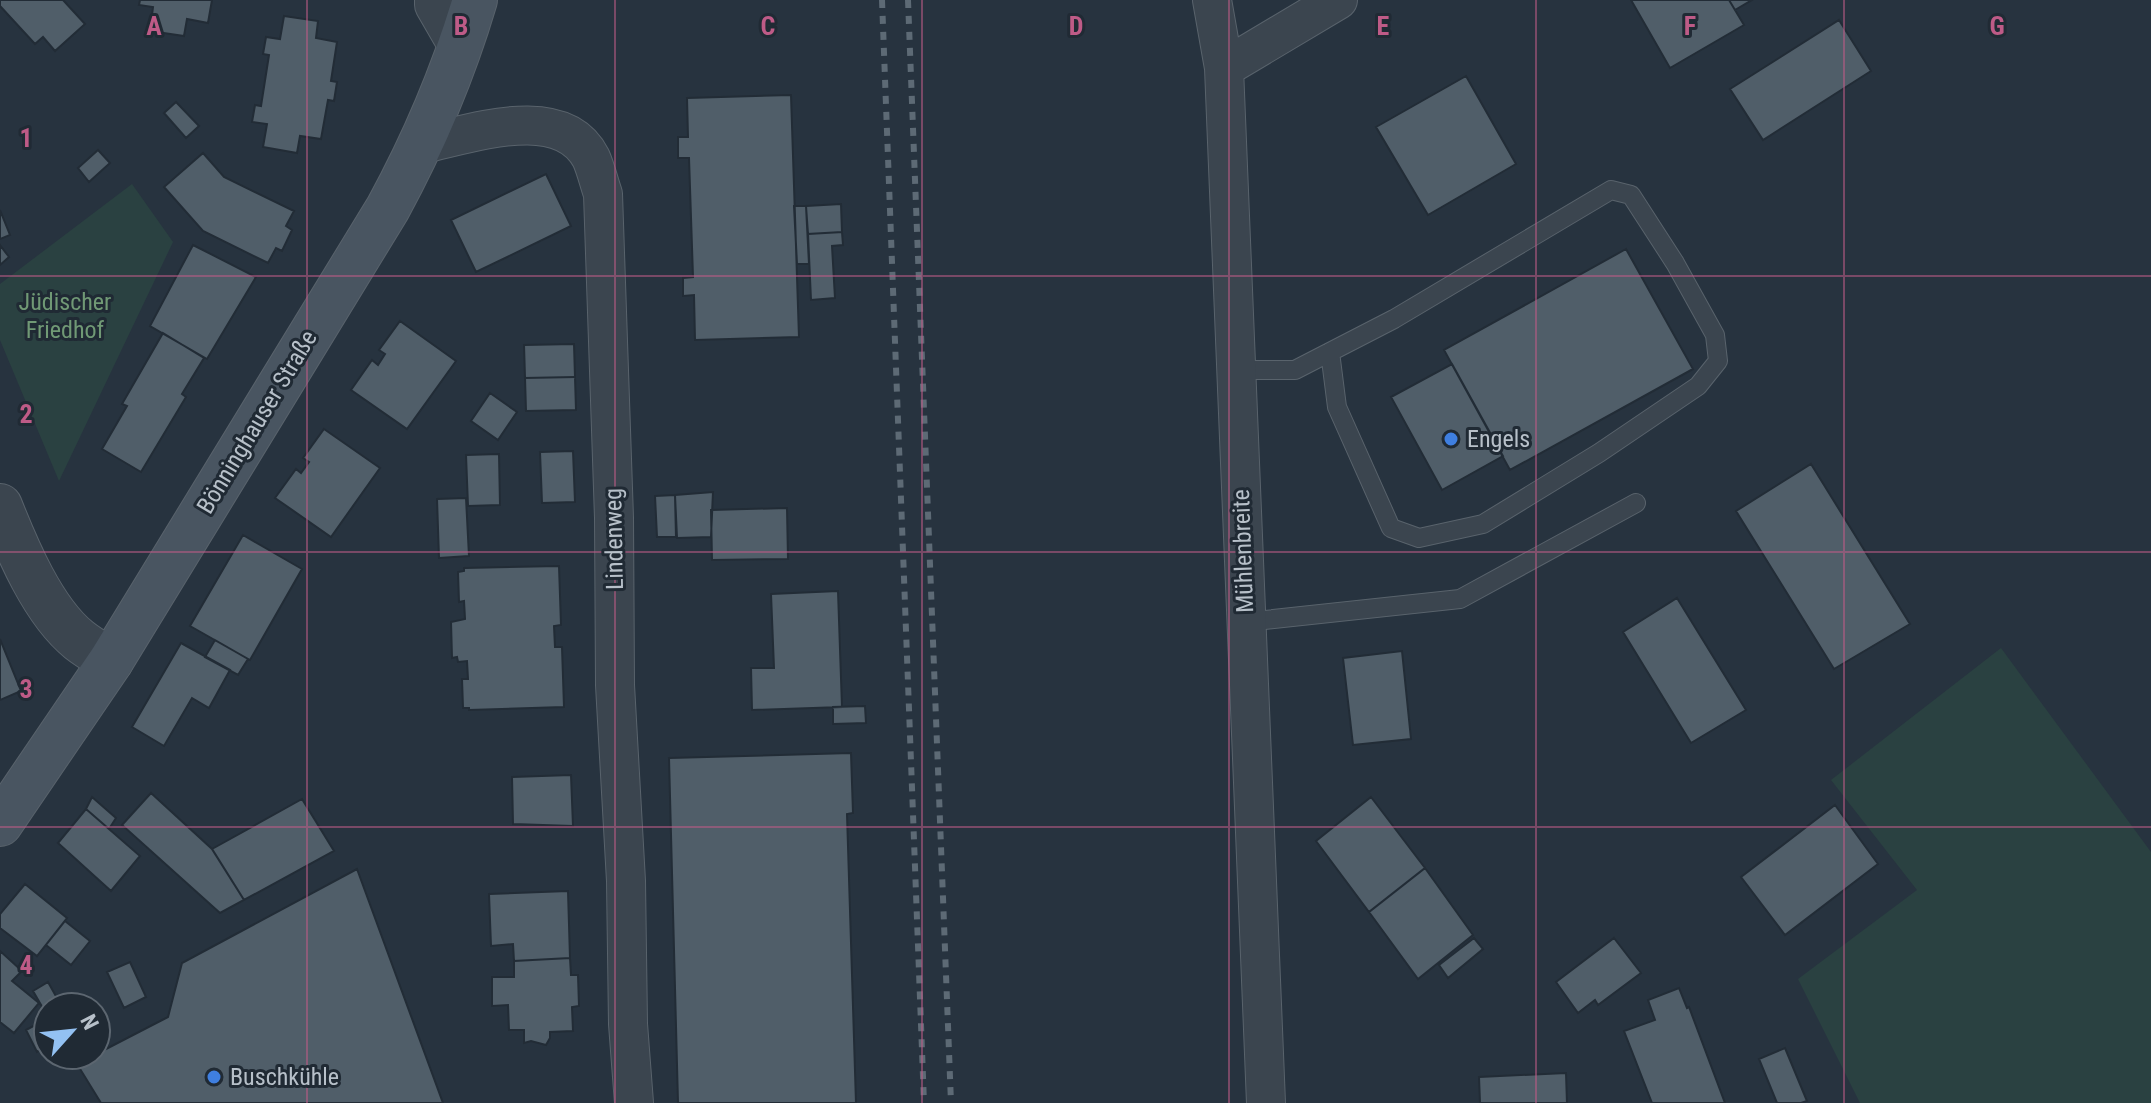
<svg xmlns="http://www.w3.org/2000/svg" width="2151" height="1103" font-family="'Roboto Condensed',sans-serif">
<rect width="100%" height="100%" fill="#27333f"/>
<path fill="#2a4141" d="M132,184L173,242L59,481L0,340V284Z
M2001,648L2151,852V1103H1860L1798,979L1917,890L1831,780Z"/>
<path fill="#505e69" stroke="#222c36" stroke-width="2" d="M0,0H63L85,24L55,51L43,37L35,44L0,6Z
M140,0H212L208,23L187,19L184,36L150,31L153,7L139,5Z
M1631,0H1729L1744,25L1670,68Z
M1729,0H1752L1735,10Z
M284,16L318,21L316,38L337,42L331,81L337,82L334,101L328,100L321,139L300,136L297,153L263,147L267,124L252,122L255,105L261,106L269,55L263,54L266,37L280,39Z
M1839,20L1871,71L1763,140L1730,89Z
M1466,76L1516,164L1428,215L1376,127Z
M791,95L799,337L695,340L694,295L683,296V278L693,277L689,158H678V137H688L687,98Z
M176,102L199,126L186,138L164,113Z
M98,150L110,163L89,182L78,168Z
M203,153L224,177L294,211L286,226L292,230L282,251L276,248L268,263L203,231L164,187Z
M546,174L571,226L476,272L451,220Z
M841,204L842,232L808,234L806,206Z
M794,206H806L809,264H797Z
M0,210L10,235L0,239Z
M842,232L843,245L832,246L835,298L811,300L808,234Z
M0,245L9,257L0,265Z
M193,245L256,277L207,359L150,326Z
M1626,249L1693,369L1510,470L1444,350Z
M400,321L456,361L407,429L351,390L372,360L378,365L385,354L379,350Z
M163,333L204,358L182,394L186,397L141,472L102,449L127,406L122,404Z
M574,344L575,377L525,378L524,345Z
M1452,364L1503,456L1442,490L1391,397Z
M575,377L576,410L526,411L525,378Z
M490,393L517,412L498,440L471,421Z
M324,429L380,468L331,537L275,498L296,469L301,473L309,462L303,458Z
M573,451L575,502L542,503L540,452Z
M499,454L500,505L468,506L466,455Z
M1811,464L1910,624L1834,669L1736,511Z
M713,492L711,537L677,538L675,495Z
M675,495L676,537H657L655,496Z
M466,498L469,556L439,558L437,499Z
M787,508L788,559L712,560L711,510Z
M243,535L302,569L250,660L190,626Z
M559,566L561,625L554,626L555,647H562L564,707L469,710V708H463L462,679H468L467,661L458,662L457,657L452,658L451,622L465,619L464,601L459,602L458,572L464,571V568Z
M838,591L842,707L752,710L751,668H774L771,594Z
M1677,598L1746,710L1691,743L1623,632Z
M0,639L21,691L0,700Z
M215,640L248,659L238,675L205,657Z
M181,643L230,670L209,708L192,698L164,746L132,727Z
M1402,651L1411,739L1353,745L1343,658Z
M865,706L866,723L833,724V707Z
M851,753L853,813L847,814L856,1103H678L669,758Z
M571,775L573,826L513,824L512,777Z
M151,793L212,849L244,900L220,913L122,825Z
M92,797L116,818L109,829L86,809Z
M1371,797L1425,868L1369,912L1316,841Z
M302,799L334,851L244,900L212,849Z
M1835,805L1878,864L1785,935L1741,877Z
M86,809L140,856L111,891L58,843Z
M1425,868L1473,935L1418,979L1369,912Z
M357,869L443,1103H101L77,1064L168,1017L182,963Z
M25,884L67,918L37,956L0,928V914Z
M568,891L570,958L514,961L513,944L491,946L489,894Z
M65,921L90,941L71,965L46,945Z
M1474,938L1483,949L1448,978L1439,965Z
M1614,938L1641,973L1598,1005L1595,1000L1578,1013L1556,982Z
M0,951L22,971L12,981L39,1003L14,1033L0,1022Z
M570,958L571,975H578L579,1006L572,1007L573,1031L550,1032V1038L546,1045L531,1041L524,1043V1030H509L508,1005L492,1006V977H514V961Z
M130,962L146,997L124,1008L107,972Z
M48,982L62,1007H48V1017L33,991Z
M1679,988L1687,1008L1689,1007L1725,1103H1652L1624,1031L1655,1020L1648,1000Z
M48,1018V1046L37,1052L26,1030Z
M1785,1048L1807,1101L1801,1103H1777L1759,1059Z
M1566,1073L1567,1103H1480L1479,1077Z"/>
<g fill="none" stroke-linecap="round" stroke-linejoin="round">
<defs>
<path id="service" d="M1236,370H1295L1394,319L1611,190L1631,195L1675,263L1715,335L1718,361L1698,386L1599,453L1483,524L1419,538L1391,528L1337,407L1330,352
M1246,622L1460,599L1636,503"/>
<path id="minor" d="M434,0V5L460,50
M1212,0L1224,68L1266,1103
M1224,68L1338,0
M423,144C471,134 562,101 591,158C596,169 599,183 603,194L614,518L615,685L626,881L628,1024L634,1103"/>
<path id="tertiary" d="M0,506C17,549 43,611 79,640C89,648 100,654 111,661"/>
<path id="secondary" d="M0,824L111,661L388,208C425,140 453,74 475,0"/>
</defs>
<use href="#service" stroke="#59636c" stroke-width="20"/>
<use href="#minor" stroke="#59636c" stroke-width="40"/>
<use href="#tertiary" stroke="#59636c" stroke-width="46"/>
<use href="#secondary" stroke="#59636c" stroke-width="46"/>
<use href="#service" stroke="#3b454f" stroke-width="18"/>
<use href="#minor" stroke="#3b454f" stroke-width="38"/>
<use href="#tertiary" stroke="#3b454f" stroke-width="44"/>
<use href="#secondary" stroke="#495561" stroke-width="44"/>
<path stroke="#5d6a75" stroke-width="6" stroke-dasharray="8 8" stroke-linecap="butt" d="M882,0L924,1103
M908,0L951,1103"/>
</g>
<path fill="none" stroke="#be5b87" stroke-width="2" stroke-opacity="0.55" d="M307,0V1103M615,0V1103M922,0V1103M1229,0V1103M1536,0V1103M1844,0V1103M0,276H2151M0,552H2151M0,827H2151"/>
<g fill="#3f7fe0" stroke="#202a34" stroke-width="3">
<circle cx="1451" cy="439" r="8"/>
<circle cx="214" cy="1077" r="8"/>
</g>
<g text-anchor="middle" stroke-width="6" stroke-linejoin="round" paint-order="stroke">
<g font-size="24" fill="#709975" stroke="#202a34">
<text x="65" y="310">Jüdischer<tspan x="65" dy="28">Friedhof</tspan></text>
</g>
<g font-size="24" fill="#b7c0c9" stroke="#202a34">
<text transform="translate(257 422) rotate(-59)" y="8">Bönninghauser Straße</text>
<text transform="translate(614 539) rotate(-91)" y="8">Lindenweg</text>
<text transform="translate(1243 551) rotate(-92)" y="8">Mühlenbreite</text>
</g>
<g font-size="24" fill="#b7c0c9" stroke="#202a34" text-anchor="start">
<text x="1467" y="447">Engels</text>
<text x="230" y="1085">Buschkühle</text>
</g>
</g>
<g font-size="26" text-anchor="middle" font-weight="bold" fill="#be5b87" stroke="#202a34" stroke-width="6" stroke-linejoin="round" paint-order="stroke">
<text x="154" y="35">A</text>
<text x="461" y="35">B</text>
<text x="768" y="35">C</text>
<text x="1076" y="35">D</text>
<text x="1383" y="35">E</text>
<text x="1690" y="35">F</text>
<text x="1997" y="35">G</text>
<text x="26" y="147">1</text>
<text x="26" y="423">2</text>
<text x="26" y="698">3</text>
<text x="26" y="974">4</text>
</g>
<g transform="translate(72 1031) rotate(63)"><circle r="38" fill="#202a34" stroke="#5c6670" stroke-width="2"/>
<path d="M0-6L14 30L0 20L-14 30Z" fill="#93c1f2"/>
<text y="-12" font-size="22" font-weight="bold" text-anchor="middle" fill="#b7c0c9">N</text>
</g>
</svg>
